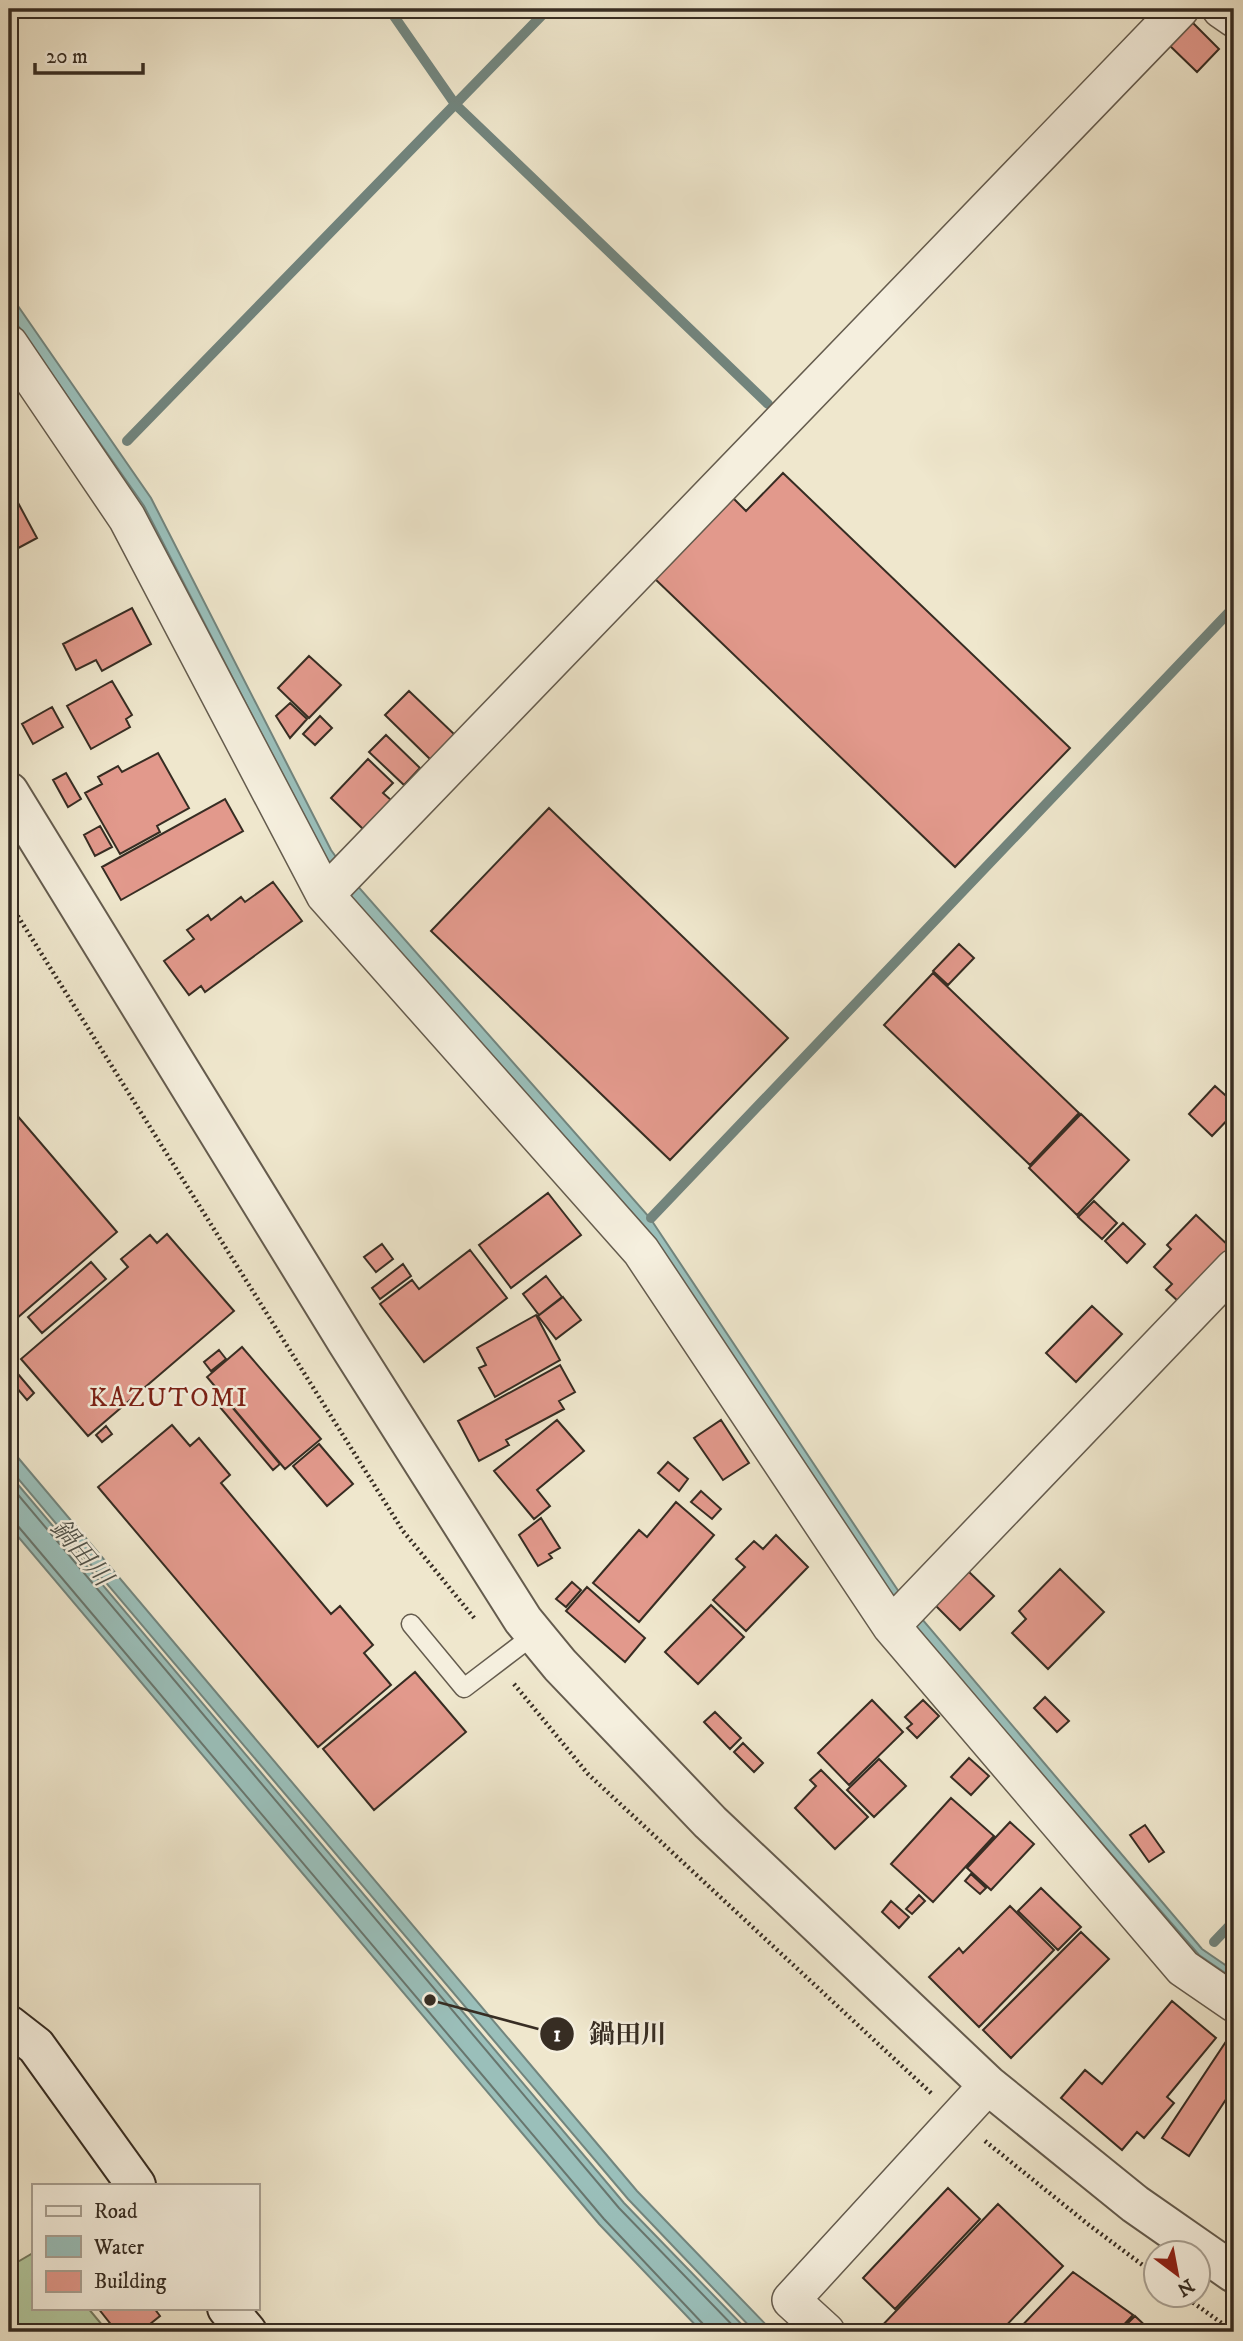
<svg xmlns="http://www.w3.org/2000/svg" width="1243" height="2341" font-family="'IM FELL DW Pica','Noto Serif JP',serif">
<rect width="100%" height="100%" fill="#efe7cd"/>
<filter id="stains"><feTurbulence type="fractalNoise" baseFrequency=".00286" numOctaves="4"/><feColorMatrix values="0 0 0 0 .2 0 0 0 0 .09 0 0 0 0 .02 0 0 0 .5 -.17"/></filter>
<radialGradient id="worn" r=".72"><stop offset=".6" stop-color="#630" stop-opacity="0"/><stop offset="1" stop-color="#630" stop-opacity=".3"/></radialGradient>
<path fill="#b2c79d" stroke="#747a60" stroke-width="2" d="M33,2253V2308H88L108,2332H9V2267Z"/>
<path fill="#9abfba" stroke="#72857e" stroke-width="2" d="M9,293L151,498L331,850L354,882L650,1218L899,1592L1202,1949L1234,1971V1979L1199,1955L919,1633L890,1598L645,1227L353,899L325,857L144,506L9,313Z
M9,1447L637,2191L773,2332H755L628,2199L9,1468Z
M9,1474L624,2203L749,2332H702L599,2224L9,1526Z"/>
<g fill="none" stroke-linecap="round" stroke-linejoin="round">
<path stroke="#68766e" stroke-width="2" d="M9,1484L619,2208L739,2332
M9,1522L17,1525L604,2219L704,2325L706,2332"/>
<path stroke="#72857e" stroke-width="10" d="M389,9L455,104L768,404
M127,441L548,9
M651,1218L1234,607
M1214,1942L1234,1921"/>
</g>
<path fill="#e2998c" stroke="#372d23" stroke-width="2" d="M1191,21L1219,49L1197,72L1168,44Z
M783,473L1070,748L955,867L654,578L732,497L746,511Z
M9,486L37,538L9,553Z
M132,608L151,644L102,671L96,660L76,670L63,644Z
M309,656L341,685L309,718L278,688Z
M112,681L132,715L126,719L130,727L91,749L67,706Z
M409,691L455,735L431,760L385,715Z
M290,703L307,719L290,738L276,716Z
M52,707L63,727L33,744L22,724Z
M320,716L332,728L315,745L303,734Z
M386,735L420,768L404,785L369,752Z
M158,753L189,808L157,826L160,832L120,854L85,793L102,784L98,777L118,766L122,772Z
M368,759L393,783L383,793L391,800L363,829L331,798Z
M66,773L81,799L68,807L53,780Z
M225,799L243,831L121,900L102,867Z
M549,808L788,1038L670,1160L431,931Z
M100,826L112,847L95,856L84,835Z
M273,882L302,921L205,992L201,986L189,995L164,961L194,939L187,930L208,915L211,920L241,897L245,902Z
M959,944L974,958L948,985L933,971Z
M933,973L1079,1113L1030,1165L884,1025Z
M1215,1086L1234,1103V1113L1212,1136L1189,1114Z
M9,1106L117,1232L9,1325Z
M1081,1114L1129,1160L1077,1215L1029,1168Z
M548,1193L581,1235L511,1288L479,1245Z
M1094,1201L1117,1223L1102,1239L1078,1217Z
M1196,1215L1231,1248L1179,1302L1166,1290L1172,1284L1154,1267L1171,1249L1167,1245Z
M1123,1223L1145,1244L1127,1263L1105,1241Z
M167,1234L234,1311L88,1436L21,1359L128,1267L121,1259L150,1235L157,1243Z
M382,1244L393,1259L376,1272L364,1257Z
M470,1250L507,1298L424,1362L380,1304L412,1280L419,1289Z
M91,1262L106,1279L42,1333L28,1317Z
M403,1264L411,1276L380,1299L372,1288Z
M546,1276L562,1297L539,1315L523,1294Z
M563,1297L581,1320L556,1339L538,1316Z
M1092,1306L1122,1334L1076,1382L1046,1353Z
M536,1315L560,1360L495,1397L479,1368L486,1365L477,1348Z
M242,1347L321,1439L285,1469L207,1377Z
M219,1350L226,1359L211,1371L204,1362Z
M560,1365L575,1392L559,1401L564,1409L506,1440L509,1445L479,1461L458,1421Z
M18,1374L34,1393L27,1400L10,1380Z
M221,1394L280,1464L273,1470L214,1400Z
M557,1420L584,1451L537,1490L550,1506L534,1519L494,1471Z
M721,1420L749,1463L723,1480L694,1438Z
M172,1425L190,1446L199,1438L230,1475L221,1483L331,1614L340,1606L373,1645L364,1653L391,1685L318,1747L98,1487Z
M106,1426L112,1434L102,1442L96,1435Z
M319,1444L353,1484L327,1506L293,1466Z
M668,1462L688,1479L679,1491L658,1473Z
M701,1491L721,1509L712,1519L691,1502Z
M676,1502L714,1535L639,1622L593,1583L639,1530L647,1537Z
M541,1518L560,1548L549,1554L552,1558L538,1566L519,1535Z
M776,1535L808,1567L746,1631L713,1600L745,1567L736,1559L754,1541L763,1549Z
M1060,1569L1104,1612L1048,1669L1012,1633L1026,1619L1019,1611Z
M968,1571L994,1596L960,1630L934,1604Z
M572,1582L581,1590L566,1607L556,1599Z
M587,1587L645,1638L625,1662L566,1611Z
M711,1605L744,1637L698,1684L665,1652Z
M415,1672L466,1732L374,1810L323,1749Z
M1045,1697L1069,1721L1057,1732L1034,1708Z
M872,1700L903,1732L849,1785L818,1753Z
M923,1700L939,1716L917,1738L907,1728L912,1724L905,1717Z
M715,1712L741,1738L730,1749L704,1722Z
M743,1743L763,1763L754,1772L734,1752Z
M969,1758L989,1776L971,1795L951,1777Z
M879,1759L906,1786L874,1817L847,1790Z
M821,1770L868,1817L835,1849L795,1808L816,1786L810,1780Z
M951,1798L994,1836L933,1902L891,1864Z
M1010,1822L1034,1844L991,1890L967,1868Z
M1145,1825L1164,1852L1149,1862L1130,1835Z
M971,1874L986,1888L980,1894L965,1881Z
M1041,1888L1081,1927L1058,1950L1018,1911Z
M919,1895L925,1901L912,1914L906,1909Z
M891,1901L909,1917L899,1928L882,1912Z
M1010,1906L1054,1950L979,2027L929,1977L959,1948L963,1953Z
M1081,1932L1109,1959L1011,2058L983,2030Z
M1172,2001L1216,2038L1167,2097L1174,2103L1144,2138L1137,2132L1122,2150L1061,2098L1085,2070L1102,2084Z
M1229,2037L1234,2041V2087L1189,2156L1162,2138Z
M948,2188L980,2219L895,2309L863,2278Z
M998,2204L1063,2266L1000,2332H876Z
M1073,2272L1133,2315L1117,2332H1016Z
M98,2308H154L160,2316L140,2332H117Z
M1135,2316L1152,2332H1119Z"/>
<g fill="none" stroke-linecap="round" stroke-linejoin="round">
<defs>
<path id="service" d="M411,1624L464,1688L535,1634"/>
<path id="minor" d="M1221,9L1234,18
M9,344L127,518L325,895L641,1251L891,1626L1183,1968L1234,2003
M325,895L1180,9
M891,1626L1234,1268
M826,2332L791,2300L988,2085"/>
<path id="tertiary" d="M9,792L347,1342L523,1620L560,1665L710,1822L988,2085L1135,2204L1234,2273"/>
<path id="secondary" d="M9,2025L36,2046L136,2185
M227,2308L247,2332"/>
</defs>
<use href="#service" stroke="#655c4e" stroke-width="21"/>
<use href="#minor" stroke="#655c4e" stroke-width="40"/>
<use href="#tertiary" stroke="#655c4e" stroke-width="42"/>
<use href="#secondary" stroke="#372d23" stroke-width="42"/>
<path stroke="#372d23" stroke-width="4.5" stroke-dasharray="2 3.5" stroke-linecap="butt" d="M9,902L403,1531L475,1619
M514,1684L588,1774L932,2094
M985,2141L1089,2225L1156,2275
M1184,2296L1234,2332"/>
<use href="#service" stroke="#f5efde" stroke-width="18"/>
<use href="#minor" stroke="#f5efde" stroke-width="37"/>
<use href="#tertiary" stroke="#f5efde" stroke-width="38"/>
<use href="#secondary" stroke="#f5efde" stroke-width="38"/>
</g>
<g text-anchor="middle" stroke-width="5" stroke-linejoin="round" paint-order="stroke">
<g font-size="26" letter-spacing="2" fill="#7a1f14" stroke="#f5efde">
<text x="169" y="1406">KAZUTOMI</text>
</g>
<g font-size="26" font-style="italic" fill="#505249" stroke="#f5efde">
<text transform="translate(82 1552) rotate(50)" y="9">鍋田川</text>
</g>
</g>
<path fill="none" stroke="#372d23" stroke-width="2.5" d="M430 2000L557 2034"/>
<g fill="#372d23" stroke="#f5efde" stroke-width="2.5">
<circle cx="430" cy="2000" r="7"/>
<circle cx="557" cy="2034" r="18"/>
</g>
<g font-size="21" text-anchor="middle" font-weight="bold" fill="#fff">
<text x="557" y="2041">1</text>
</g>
<g font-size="26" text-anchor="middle" font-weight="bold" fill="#372d23" stroke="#f5efde" stroke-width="5" stroke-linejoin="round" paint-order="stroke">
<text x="628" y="2043">鍋田川</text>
</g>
<rect width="1243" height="2341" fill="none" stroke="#efe7cd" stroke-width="35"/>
<rect x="10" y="10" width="1222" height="2320" fill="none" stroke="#372d23" stroke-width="3.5"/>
<rect x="18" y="18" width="1208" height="2306" fill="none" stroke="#372d23" stroke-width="2"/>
<rect x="32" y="2184" width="228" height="126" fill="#f5efde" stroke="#a9a193" stroke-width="2"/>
<rect x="46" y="2206" width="35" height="10" fill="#f5efde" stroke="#a9a193" stroke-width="2"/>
<text x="94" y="2218" font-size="21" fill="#372d23">Road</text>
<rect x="46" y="2236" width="35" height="21" fill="#9abfba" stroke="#a9a193" stroke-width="2"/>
<text x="94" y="2254" font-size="21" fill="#372d23">Water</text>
<rect x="46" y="2271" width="35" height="21" fill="#e2998c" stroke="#a9a193" stroke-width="2"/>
<text x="94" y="2288" font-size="21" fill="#372d23">Building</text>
<g transform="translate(1177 2274) rotate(148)"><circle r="33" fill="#f5efde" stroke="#a9a193" stroke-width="2"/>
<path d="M0-5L12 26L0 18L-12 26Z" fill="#8f2418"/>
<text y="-10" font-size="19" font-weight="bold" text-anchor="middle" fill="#372d23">N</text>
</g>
<path d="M35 63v10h108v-10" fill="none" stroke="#372d23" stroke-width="3.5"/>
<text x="46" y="63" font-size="21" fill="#372d23" stroke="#f5efde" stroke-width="5" paint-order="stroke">20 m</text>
<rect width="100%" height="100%" filter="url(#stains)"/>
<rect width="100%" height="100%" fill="url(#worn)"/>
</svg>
